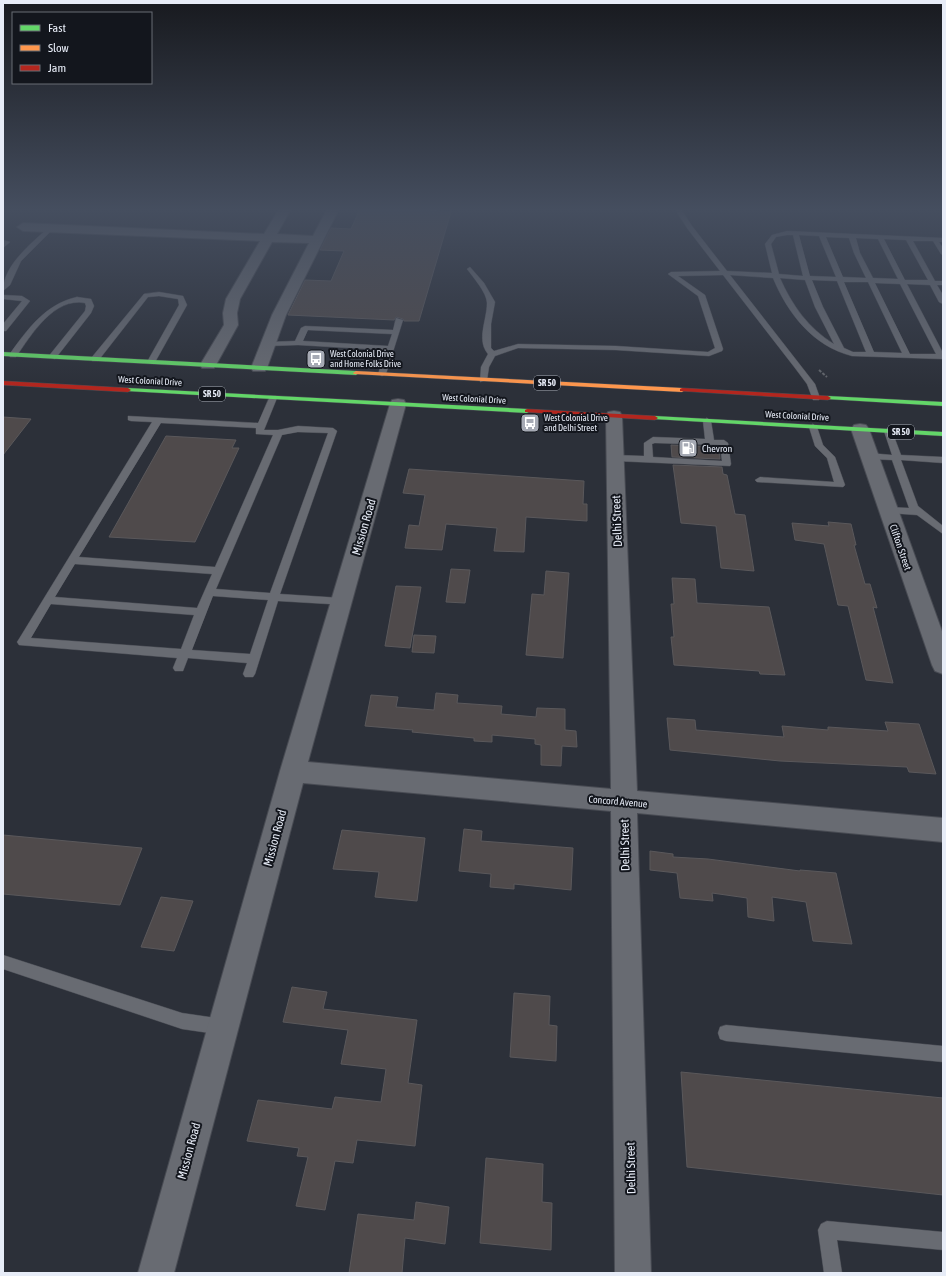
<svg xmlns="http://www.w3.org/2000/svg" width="946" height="1276" font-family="'Asap Condensed',sans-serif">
<rect width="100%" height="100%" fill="#2c3039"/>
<path fill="#4f4a4b" stroke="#5a585b" d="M360,209L429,211L431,213L437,211L451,212L419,321H404L403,319L396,317L394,320L288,315L305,280L331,281L344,251L320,250L331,228L351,229Z
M3,417L31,419L3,455Z
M166,436L236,440L232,448H239L195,542L109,537Z
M671,445L719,447L720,459L672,457Z
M673,465L722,467L723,474L727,475L735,514L745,515L754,571L721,568L716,526L681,523Z
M409,469L584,481L583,504H587V521L526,517L524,552L494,551L497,528L446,524L442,550L405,548L409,525L419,526L425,495L403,493Z
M828,522L851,524L856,545H854L865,584H870L877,608L873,607L893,683L866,680L848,606L838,605L824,544L795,540L792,523L829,526Z
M451,569L470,570L465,603L446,602Z
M546,571L569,573L563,658L526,655L532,594L544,595Z
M672,578L695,579L697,603L769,607L785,675L760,674L759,671L674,665L671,637H674L671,604H674Z
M396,586L421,587L410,648L385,646Z
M414,635L436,636L434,653L412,652Z
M436,693L458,695L457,703L502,706L501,714L536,717L537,708L565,709V730L576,731L577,747L562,746L561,766L541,765V745L535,744V739L492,735V742L474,741V738L412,732L413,730L365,726L371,695L398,697L396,707L434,710Z
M667,718L695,720L696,730L784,737L782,726L828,730V727L888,731L885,722L919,724L936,774L909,772L907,767L780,761L670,750Z
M464,829L482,831L481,841L573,848L571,890L514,884V889L490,887L491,874L459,871Z
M342,830L425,838L417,901L375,897L379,872L333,869Z
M3,835L142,848L120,905L3,894Z
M650,851L673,854V857L708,859L800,871V870L836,873L852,944L813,941L806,902L772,897L774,921L748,917L747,898L712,893L713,901L680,898L677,873L650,870Z
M161,897L193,901L174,951L141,947Z
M292,987L327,992L323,1009L417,1020L408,1083L422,1085L415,1146L357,1140L353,1163L335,1161L325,1210L296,1206L308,1157L297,1156L299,1148L247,1141L258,1100L332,1109L335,1097L381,1102L386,1069L341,1064L348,1030L283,1022Z
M514,993L550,996L549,1025L557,1026L556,1061L510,1057Z
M681,1072L943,1098V1195L687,1167Z
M486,1158L543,1164L542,1202L552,1203L551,1250L480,1243Z
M416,1202L449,1207L445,1244L405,1238L402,1273H349L358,1214L414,1220Z"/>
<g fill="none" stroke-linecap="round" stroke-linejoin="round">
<defs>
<path id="lane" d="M430,209H436V211L431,212Z
M675,209H681L692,226L727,271L772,273L765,244L772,235L787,231L943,238V242H939L943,248V255L941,254L933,241H913L935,281H943V285H937L943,295V304L939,302L930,285L907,284L943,353V359L852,356C813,346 788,314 773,278L730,275L815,384L820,398L819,400H813L807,384L795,368L723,275L678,276L705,295L723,349L722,351L709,356L616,350L518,348L495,356L489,367L487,380L480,382L481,367L488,354C476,340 487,320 487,303C487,293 473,277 467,269L470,267L484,283L495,302L491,324V348L494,351L518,344L616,346L708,352L715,348L698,296L668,274L671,272L720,271L687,228ZM787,235H793L803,276L779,274L771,244L776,237ZM799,235L819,236L836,277L810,276ZM826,237L849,238L854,253L866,278L843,277ZM856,238L878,239L898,279L873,278L860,253ZM884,239L906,240L928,280H905ZM780,278L805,280L815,307L834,344C808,328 792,305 780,278ZM812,280L837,281L866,352H853L844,348L823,307ZM844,282H868L902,353L874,352ZM875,283L900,284L936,354H910Z
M49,227L54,228L21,261L10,285L3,291C3,265 32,243 49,227Z
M3,240L10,242L3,248Z
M159,292L183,296L187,305L154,364L147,362L179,305L178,299L159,296L148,297L98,361H92V357L144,294Z
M3,295L22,296L30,301L6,331H3V324L22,301L3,299Z
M77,297L91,299L94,306L91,313L55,359L48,357L85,311L86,306L85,303C54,297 31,335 16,357H10L9,355C27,330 45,304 77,297Z
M396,318L403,320L386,374L382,376L378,374L386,350L298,345L268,346L264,344L268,342L295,341L301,328L305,326L393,330ZM308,330L392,334L388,346L303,341Z
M270,396H276L277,398L264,430H278L298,426L333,428L337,431L280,594L342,598L346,599L347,602L346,605L278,601L255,674L253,677H245L243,674L247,663L188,658L183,671H175L173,668L177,658L19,645L17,642L19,639L152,422L131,421L128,420V416L258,423ZM161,423L256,428V434L273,435L215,567L79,557ZM298,432L328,433L270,593L216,589L282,435ZM75,564L212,574L197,608L55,597ZM213,596L268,600L250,654L192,650ZM51,604L194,615L181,649L31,638Z
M707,418L711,421L714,440H724L728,443L731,464L730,466L615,461L611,458L615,455L644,456V443L653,437L705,439L703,421ZM655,443L720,445L722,461L653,457L652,444Z
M813,424L817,427L823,445L835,457L845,485L843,487L757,482L755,480L760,477L834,482L827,458L815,446L809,427Z
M888,428L892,431L901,455L943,457V463L901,460L918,506L943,526V534L917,515L888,513L883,510L888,507L909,508L892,460L869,459L865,456L869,453L892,455L884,431Z
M3,955L182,1013L223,1019L228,1022L231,1027L228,1032L223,1035L182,1029L3,969Z
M726,1025L943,1046V1062L726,1041L720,1039L718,1033L720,1027Z
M827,1221L943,1232V1250L837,1240L842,1273H824L818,1230L821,1224Z"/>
<path id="street" d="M279,209H291L277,234L313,236L327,209H339L286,315L267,368L265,371H253L251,368L272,315L309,243L272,242L240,299L237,313L238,325L216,365L214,368H202L200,365L224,325L223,313L226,299L260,241L23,231L17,227L23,223L264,234Z
M398,399L404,400L406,404L308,762L611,789L606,416L608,412L614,411L620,412L622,416L637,791L943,818V842L637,813L651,1273H615L611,811L303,783L174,1273H138L280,771L390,404L392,400Z
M860,424L866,425L869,429L943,634V674L935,671L932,665L851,429L854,425Z"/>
<path id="fast" d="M3,352L356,371L359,373L356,375L3,356Z
M128,388L527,409L530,411L527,413L126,391V389Z
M828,396L943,402V406L826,399L825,398Z
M655,416L943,432V436L653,419L652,418Z"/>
<path id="slow" d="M356,371L682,388L685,390L682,392L354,374L353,373Z"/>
<path id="jam" d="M3,381L128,388L131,390L128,392L3,385Z
M682,388L828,396L831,398L828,400L680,391V389Z
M527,409L655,416L658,418L655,420L525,412V410Z"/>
</defs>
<use href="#lane" stroke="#484b53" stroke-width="1"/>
<use href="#street" stroke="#484b53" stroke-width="2"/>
<use href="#fast" stroke="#484b53" stroke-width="1"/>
<use href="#slow" stroke="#484b53" stroke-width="1"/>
<use href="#jam" stroke="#484b53" stroke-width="1"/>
<path stroke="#63666c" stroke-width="2" stroke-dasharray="3 1.5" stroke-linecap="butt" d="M819,370L827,377"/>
<use href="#lane" fill="#686b72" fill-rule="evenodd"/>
<use href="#street" fill="#686b72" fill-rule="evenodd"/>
<use href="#fast" fill="#63d668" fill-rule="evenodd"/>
<use href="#slow" fill="#ff974d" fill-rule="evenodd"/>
<use href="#jam" fill="#b3261e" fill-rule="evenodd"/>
</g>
<linearGradient id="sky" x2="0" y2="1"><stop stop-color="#181a1f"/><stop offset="0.54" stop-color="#454e5f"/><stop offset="1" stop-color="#454e5f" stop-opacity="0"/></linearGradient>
<rect width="946" height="388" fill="url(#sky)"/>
<defs>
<symbol id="bus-square" viewBox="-11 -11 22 22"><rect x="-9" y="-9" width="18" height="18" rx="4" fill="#a6aab4" stroke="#13161d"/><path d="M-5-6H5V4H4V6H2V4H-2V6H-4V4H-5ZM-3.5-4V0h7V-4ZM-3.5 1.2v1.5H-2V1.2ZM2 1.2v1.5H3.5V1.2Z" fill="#fff"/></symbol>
<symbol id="fuel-square" viewBox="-11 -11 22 22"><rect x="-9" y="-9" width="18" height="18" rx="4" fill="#a6aab4" stroke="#13161d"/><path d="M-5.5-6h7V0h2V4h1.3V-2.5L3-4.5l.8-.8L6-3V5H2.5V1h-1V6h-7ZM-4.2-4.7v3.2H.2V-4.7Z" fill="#fff"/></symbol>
</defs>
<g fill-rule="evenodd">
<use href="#bus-square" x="305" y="348" width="22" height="22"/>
<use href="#bus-square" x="519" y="412" width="22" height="22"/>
<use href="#fuel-square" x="677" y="437" width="22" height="22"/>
</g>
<g text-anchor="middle" stroke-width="4" stroke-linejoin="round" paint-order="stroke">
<g font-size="9" fill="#e7ecf7" stroke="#13161d" text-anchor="start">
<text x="330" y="357">West Colonial Drive<tspan x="330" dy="10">and Home Folks Drive</tspan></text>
<text x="544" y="421">West Colonial Drive<tspan x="544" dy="10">and Delhi Street</tspan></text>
</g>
<g font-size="9" fill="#e7ecf7" stroke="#13161d">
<text transform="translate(150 381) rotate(3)" y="3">West Colonial Drive</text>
<text transform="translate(474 399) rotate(3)" y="3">West Colonial Drive</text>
<text transform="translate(797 416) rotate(3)" y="3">West Colonial Drive</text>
</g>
<g fill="#13161d" stroke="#a7acb6" stroke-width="1">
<rect x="534" y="376" width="26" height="14" rx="3"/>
<rect x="199" y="387" width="26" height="14" rx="3"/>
<rect x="888" y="425" width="26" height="14" rx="3"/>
</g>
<g font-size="9" font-weight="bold" fill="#e7ecf7">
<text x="547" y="386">SR 50</text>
<text x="212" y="397">SR 50</text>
<text x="901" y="435">SR 50</text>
</g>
<g font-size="10" fill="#e7ecf7" stroke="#13161d" text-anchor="start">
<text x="702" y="452">Chevron</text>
</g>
<g font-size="10" fill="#e7ecf7" stroke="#13161d">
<text transform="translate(901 547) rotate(71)" y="4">Clifton Street</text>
<text transform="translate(618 801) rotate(5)" y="4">Concord Avenue</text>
</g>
<g font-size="12" fill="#e7ecf7" stroke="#13161d">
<text transform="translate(617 521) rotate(-92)" y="4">Delhi Street</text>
<text transform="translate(364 527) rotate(-74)" y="4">Mission Road</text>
<text transform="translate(275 838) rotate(-75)" y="4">Mission Road</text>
<text transform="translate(625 845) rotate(-91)" y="4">Delhi Street</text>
<text transform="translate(189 1151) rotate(-75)" y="4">Mission Road</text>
<text transform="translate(631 1168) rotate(-91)" y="4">Delhi Street</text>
</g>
</g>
<rect width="946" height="1276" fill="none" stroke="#e7ecf7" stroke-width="8"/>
<rect x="12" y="12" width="140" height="72" fill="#13161d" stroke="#686c74"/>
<rect x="20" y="25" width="20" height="6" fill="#63d668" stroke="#686c74"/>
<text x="48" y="32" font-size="12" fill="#e7ecf7">Fast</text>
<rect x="20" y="45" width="20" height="6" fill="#ff974d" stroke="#686c74"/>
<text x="48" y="52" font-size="12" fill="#e7ecf7">Slow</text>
<rect x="20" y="65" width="20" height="6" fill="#b3261e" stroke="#686c74"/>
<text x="48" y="72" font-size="12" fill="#e7ecf7">Jam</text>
</svg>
